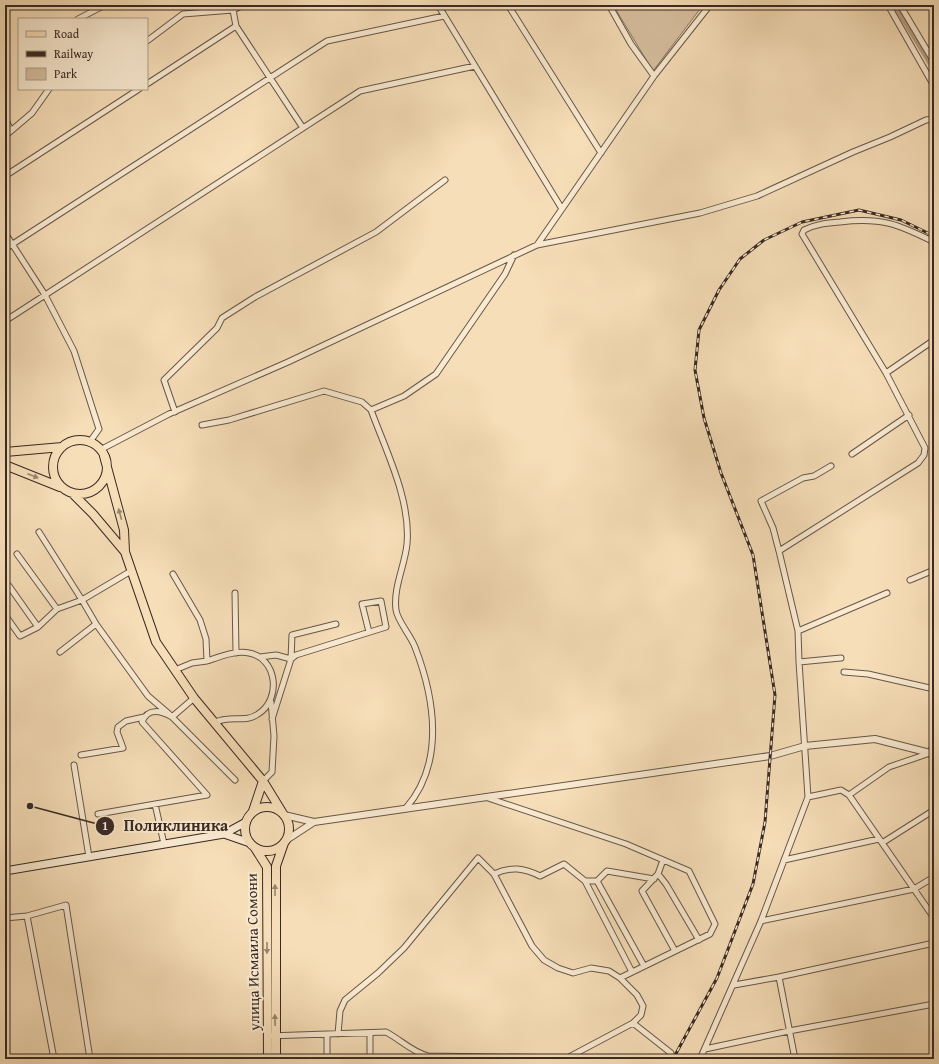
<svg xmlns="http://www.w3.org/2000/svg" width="939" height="1064" font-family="'Gentium Book Plus',serif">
<rect width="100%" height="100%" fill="#f6deb8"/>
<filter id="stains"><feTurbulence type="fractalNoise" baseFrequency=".005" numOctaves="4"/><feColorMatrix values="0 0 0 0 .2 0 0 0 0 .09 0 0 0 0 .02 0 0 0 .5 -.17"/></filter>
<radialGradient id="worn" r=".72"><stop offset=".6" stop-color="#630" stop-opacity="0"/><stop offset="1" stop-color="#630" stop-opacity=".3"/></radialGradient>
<path fill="#d6bf9f" stroke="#887461" d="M613,5H703L653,71Z"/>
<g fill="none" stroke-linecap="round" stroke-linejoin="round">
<path stroke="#b6a085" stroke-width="5.5" d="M895,5L934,69"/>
<defs>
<path id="minor" d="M243,5L233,10L236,26L303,128
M438,5L562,209
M508,5L601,153
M609,5L631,44L654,76
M888,5L934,86
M900,5L931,57
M78,19L105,5
M147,41L183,14L233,10
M147,84L236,26
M5,118L11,131
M5,136L32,113L49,89
M5,176L139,89
M5,233L45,295L74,351L99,429L89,443
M537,245L654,76L710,5
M5,249L327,41L444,16
M5,321L360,91L475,66
M886,373L934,340
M175,412L164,380L217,328L222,318L255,297L376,232L445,180
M202,425L229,420L324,391L362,402L371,410
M100,450L169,414L288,362L537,245L700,213L757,196L853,152L890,137L926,120L934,119
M852,454L909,415
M39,532L82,600L131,571
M779,551L773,528L761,501L803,478L814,476L831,466
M17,554L57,609L82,600L96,624L60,652
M173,574L200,620L206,639L207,661L192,663L175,670
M910,580L934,570
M9,586L38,627L57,609
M235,593L236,653
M5,615L20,636L38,627
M96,624L148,696L169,714L235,780
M798,631L779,551L918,463L924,455L925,448L886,373L802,234L804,230C816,224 827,223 840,222C881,217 898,224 934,242
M260,657L276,655L291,659L292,635L336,624
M207,661C219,657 236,650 249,653C277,658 282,699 258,714C248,721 240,718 229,719C224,719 219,721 214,722
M799,662L798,631L887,593
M844,672L868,674L934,689
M272,719L291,659L296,655L386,627L381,601L362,604L369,632
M81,755L123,748L117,732L118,727L126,721L144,717
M74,765L89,857
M263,781L272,772L274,736L271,702
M849,795L889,767L930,753L934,743
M485,797L626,844L689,871L715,924L710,934L620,978
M808,797L841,790L849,795L934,918
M155,804L164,844
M406,808C445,763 435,699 415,647C411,636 397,620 396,610C393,588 405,565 407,544C411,500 386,451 371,410L404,396L436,374L505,274L514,255
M98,814L207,795L142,722C148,707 161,711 172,717L194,698
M882,843L934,810
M663,860L658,874L642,891L675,951
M784,860L879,839
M494,874C511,866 524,868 540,876L564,864L585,881H597L607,871L654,879
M658,874L666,884L699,940
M585,881L632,972
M597,881L644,966
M27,916L54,1059
M5,918L27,916L66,905L90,1059
M761,921L914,889L934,877
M779,977L795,1059
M734,985L779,977L934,943
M633,1023L671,1053L669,1059
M370,1033V1059
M327,1034V1059
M338,1034L340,1011L345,1000L378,973L404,948L478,858L494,874L532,946L544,960L558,968L573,973L591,968L609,971L620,978L637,995L643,1006L641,1015L633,1023L569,1057
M268,1036L386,1032C401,1040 412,1052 428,1056L572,1058
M705,1049L789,1031L934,1004
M700,1059L761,921L808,797L799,662L841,658"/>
<path id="tertiary" d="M284,815L314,822
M285,841L314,822L770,756L805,746L875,739L930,753L934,758"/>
<path id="secondary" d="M224,834L250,843
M5,871L224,834L246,822"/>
<path id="primary" d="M53 467a27 27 0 1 1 54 0a27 27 0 1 1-54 0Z
M5,452L62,447
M104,456L124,530L125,552L156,642L194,698L263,781L282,812
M5,465L60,487
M72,493L93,514L125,552
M245 829a22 22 0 1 1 44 0a22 22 0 1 1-44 0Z
M253,811L263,781
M255,848L267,867L268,1059
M276,1059V866L284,843"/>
</defs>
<use href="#minor" stroke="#685648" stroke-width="7"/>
<use href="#tertiary" stroke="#685648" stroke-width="8"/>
<use href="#secondary" stroke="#392923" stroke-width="9"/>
<use href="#primary" stroke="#392923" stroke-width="10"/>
<use href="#minor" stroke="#f9ead1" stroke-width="5"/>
<use href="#tertiary" stroke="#f9ead1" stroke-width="6"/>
<use href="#secondary" stroke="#f9ead1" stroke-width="7"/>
<use href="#primary" stroke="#f6deb8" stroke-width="8"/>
<defs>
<path id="rail" d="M673,1059L717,978L753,884L765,822L775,695L753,555L721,473L704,418L695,370L699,330L719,290L740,259L764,240L802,222L859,210L901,220L934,236"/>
</defs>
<use href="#rail" stroke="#392923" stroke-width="3"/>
<use href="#rail" stroke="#f9ead1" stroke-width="1.5" stroke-dasharray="4.5" stroke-linecap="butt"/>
</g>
<defs><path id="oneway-solid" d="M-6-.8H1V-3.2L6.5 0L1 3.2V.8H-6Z"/></defs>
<g fill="#98846e">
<use href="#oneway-solid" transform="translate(33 476) rotate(21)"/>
<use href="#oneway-solid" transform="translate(120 514) rotate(-105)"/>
<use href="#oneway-solid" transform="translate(275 890) rotate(-90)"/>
<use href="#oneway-solid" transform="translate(267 948) rotate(90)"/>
<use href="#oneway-solid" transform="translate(275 1020) rotate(-92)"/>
</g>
<g text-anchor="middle" stroke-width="4" stroke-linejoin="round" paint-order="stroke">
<g font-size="15" fill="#392923" stroke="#f9ead1">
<text transform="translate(253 952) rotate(-91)" y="5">улица Исмаила Сомони</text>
</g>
</g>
<path fill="none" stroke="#392923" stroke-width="1.5" d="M30 806L105 826"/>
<g fill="#392923" stroke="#f9ead1" stroke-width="1.5">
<circle cx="30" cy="806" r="4"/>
<circle cx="105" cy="826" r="10"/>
</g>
<g font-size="12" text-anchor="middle" font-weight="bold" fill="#fff">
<text x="105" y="830">1</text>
</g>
<g font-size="16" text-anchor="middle" font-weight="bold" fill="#392923" stroke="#f9ead1" stroke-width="4" stroke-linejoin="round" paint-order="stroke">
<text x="176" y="831">Поликлиника</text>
</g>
<rect width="939" height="1064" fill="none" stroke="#f6deb8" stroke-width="20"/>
<rect x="6" y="6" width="927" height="1052" fill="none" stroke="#392923" stroke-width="2"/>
<rect x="10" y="10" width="919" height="1044" fill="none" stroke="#392923"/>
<rect x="18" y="18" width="130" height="72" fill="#f9ead1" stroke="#ac9d8b"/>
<rect x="26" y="31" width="20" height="6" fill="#f6deb8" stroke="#ac9d8b"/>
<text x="54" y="38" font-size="12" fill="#392923">Road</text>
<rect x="26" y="51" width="20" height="6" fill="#392923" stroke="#ac9d8b"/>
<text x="54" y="58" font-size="12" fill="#392923">Railway</text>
<rect x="26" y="68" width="20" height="12" fill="#d6bf9f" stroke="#ac9d8b"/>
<text x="54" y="78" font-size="12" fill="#392923">Park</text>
<rect width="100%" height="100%" filter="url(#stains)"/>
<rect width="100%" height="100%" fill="url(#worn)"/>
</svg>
